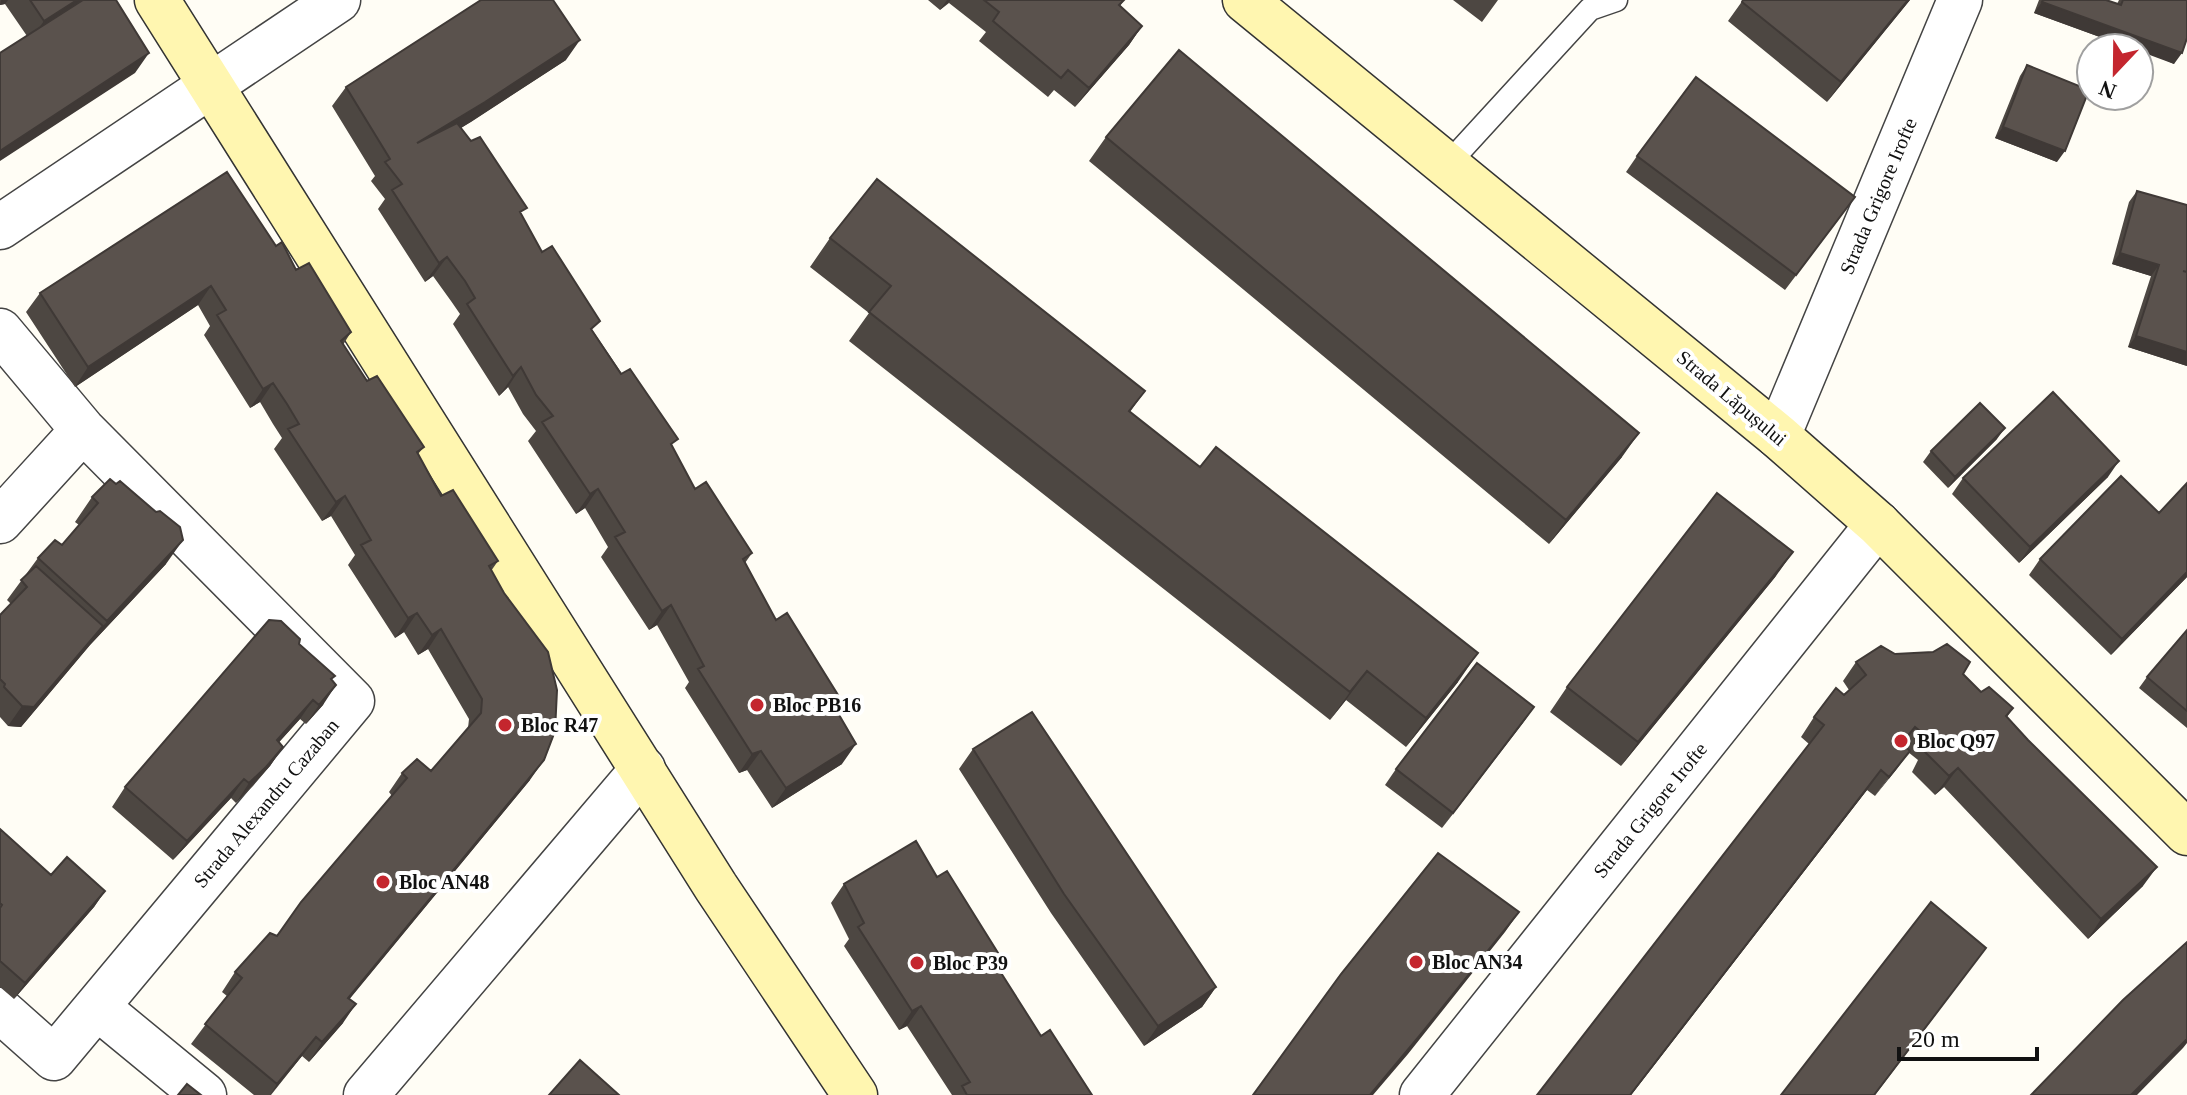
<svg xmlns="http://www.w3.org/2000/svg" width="2187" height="1095" font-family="Georgia,serif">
<rect width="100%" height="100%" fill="#fffdf5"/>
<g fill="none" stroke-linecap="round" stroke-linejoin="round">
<defs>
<path id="lane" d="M1447,165L1590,9L1616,0"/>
<path id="street" d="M0,227L338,0
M0,331L83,430L352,701L54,1058L0,1010
M1778,436L1960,0
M0,521L83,430
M97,1007L204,1095
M366,1095L643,769
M1422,1095L1878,524"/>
<path id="secondary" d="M157,0L716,887L855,1095
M1245,0L1778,436L1878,524L2187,833"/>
</defs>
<use href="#lane" stroke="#444" stroke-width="25"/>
<use href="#street" stroke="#444" stroke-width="47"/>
<use href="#secondary" stroke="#333" stroke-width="47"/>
<use href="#lane" stroke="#fff" stroke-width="22"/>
<use href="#street" stroke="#fff" stroke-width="44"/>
<use href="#secondary" stroke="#fff6b0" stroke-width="44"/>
</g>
<path fill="#4d4742" d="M0,0H116L135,73L27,36L5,4L0,5Z
M928,0H1124L1120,6L1142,26L1129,45L1075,107L1054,90L1048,97L979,41L986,32L949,3L940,10Z
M1453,0H1498L1482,22Z
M1743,0H1910L1827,102L1728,21Z
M2039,0H2106L2117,4L2119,0H2187L2174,64L2139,48H2130L2034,13Z
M566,60L461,128L522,215L542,252L593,331L672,447L695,489L752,553L745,563L776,620L837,712L842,764L772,808L747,770L739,773L685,688L689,682L657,625L649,630L601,557L608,547L585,508L576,514L528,441L536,431L523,414L508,387L499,396L453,324L460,314L451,301L433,276L425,282L378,209L385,199L371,181L375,176L332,106L346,87Z
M2027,65L2057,162L1995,138L2020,76Z
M1106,137L1622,457L1549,544L1089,161Z
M1637,156L1844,212L1785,290L1626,172Z
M2137,191L2187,366L2128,347L2151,276L2112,264L2129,202Z
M830,238L1145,391L1130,412L1458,682L1406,747L1346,700L1330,720L849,341L869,313L810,267Z
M276,246L351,332L343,345L367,381L424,447L418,454L441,496L498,561L491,571L530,780L349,999L343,1023L309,1062L302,1056L271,1095H254L191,1044L227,996L222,992L235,972L277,936L392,796L389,792L402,773L431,771L468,728L469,719L428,649L418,655L404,632L395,638L348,565L355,555L331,516L322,521L274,449L282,438L273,424L260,402L250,408L204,335L210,326L198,305L75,387L26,312L40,293Z
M1997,439L1948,488L1923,462L1931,451Z
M2108,477L2019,563L1952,494L1963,478Z
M92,497L166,564L90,645L21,727L8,726L0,717V615L11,604L7,600L38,558L62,545L79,525L75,522Z
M2159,513L2187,577L2111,655L2029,575L2040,559Z
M1776,576L1621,766L1550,712L1567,687Z
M2187,630V728L2139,688L2147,677Z
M299,644L332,680L323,705L306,724L300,719L279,742L283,747L270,766L253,786L236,803L231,798L173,860L112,807L125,787Z
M1895,654L1963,674L1981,692L2013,708L2007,717L2143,886L2088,939L1944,787L1935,795L1912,772L1918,760L1908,752L1875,796L1867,790L1631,1095H1537L1809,744L1801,737L1814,717L1849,690L1843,681L1856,662Z
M1534,707L1442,828L1385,785L1396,769Z
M973,749L1216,987L1202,1007L1144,1046L1051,913L959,769Z
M0,829L51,875L105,891L94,907L14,999L0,987Z
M937,877L1003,961L998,968L1041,1036L1092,1095H952L907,1026L899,1030L844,946L849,939L831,903L844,884Z"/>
<path fill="#3f3936" d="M1,0H8L5,4L0,5Z
M77,0H94L30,40L44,21Z
M947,0H951L940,10Z
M1908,0H1910L1827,102L1841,82Z
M2042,2L2182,53L2174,64L2139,51V48H2130L2034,13Z
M1142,26L1129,45L1075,107L1089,88Z
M580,40L566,60L471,122L403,162L417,143Z
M149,53L135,73L0,161V151Z
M2003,127L2065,151L2057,162L1995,138Z
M2120,253L2159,265L2151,276L2112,264Z
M447,257L433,276L425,282L439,263Z
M211,286L198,305L75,387L88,367Z
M2136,336L2187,352V366L2128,347Z
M521,367L508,387L499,396L513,376Z
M273,383L260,402L250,408L263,389Z
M2005,428L1997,439L1948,488L1955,477Z
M1639,433L1622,457L1549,544L1566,520Z
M2119,461L2108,477L2019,563L2030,547Z
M598,489L585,508L576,514L590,494Z
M345,496L331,516L322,521L336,502Z
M183,540L166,564L90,645L21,727L8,726L22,706L103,626Z
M1793,552L1776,576L1621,766L1638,742Z
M2187,572V577L2111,655L2122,639Z
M671,605L657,625L649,630L662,611Z
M417,613L404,632L395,638L408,618Z
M441,629L428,649L418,655L432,635Z
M1478,653L1458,682L1406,747L1426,718Z
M1367,671L1346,700L1330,720L1350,692Z
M336,685L323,705L306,724L319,705Z
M313,700L300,719L263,760L277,740Z
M1534,707L1523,723L1442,828L1453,813Z
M856,744L842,764L772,808L786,788Z
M283,747L270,766L236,803L249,783Z
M761,751L747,770L739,773L752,754Z
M1910,751L1896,770L1875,796L1889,777Z
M544,760L530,780L334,1018L348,998Z
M1958,768L1944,787L1935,795L1949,776Z
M1881,770L1867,790L1631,1095H1630Z
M244,779L231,798L173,860L187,841Z
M2157,867L2143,886L2088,939L2101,919Z
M105,891L94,907L14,999L25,983Z
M1519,912L1505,932L1408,1054L1373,1095H1370Z
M1986,948L1875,1095H1874Z
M1216,987L1202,1007L1144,1046L1158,1026Z
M356,1004L343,1023L309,1062L322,1042Z
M921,1006L907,1026L899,1030L912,1011Z
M316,1037L302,1056L270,1095L277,1084Z
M2187,1039V1043L2183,1048L2137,1095H2131Z"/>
<path fill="#5a524d" stroke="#3f3936" stroke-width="2" d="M30,0H77L44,21Z
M83,0H116L149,53L0,151V53Z
M481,0H553L580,40L485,102L417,143L457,123L471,141L480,137L527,208L520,212L542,252L552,246L600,321L591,329L621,374L630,369L678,439L671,444L695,489L706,482L752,553L743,559L776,620L787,613L843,703L835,708L856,744L786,788L761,751L752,754L698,669L704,666L671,605L662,611L615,537L625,532L598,489L590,494L542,422L553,416L536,395L521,367L513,376L467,304L475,298L465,281L447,257L439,263L392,190L402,184L385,162L390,159L346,87Z
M984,0H1124L1119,5L1142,26L1089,88L1068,70L1061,78L993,21L999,12Z
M1743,0H1908L1841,82L1742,2Z
M2043,0H2106L2121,5L2123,0H2187V38L2182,53L2042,2Z
M1179,50L1639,433L1566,520L1106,137Z
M2027,65L2089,90L2065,151L2003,127Z
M1696,77L1855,197L1796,275L1637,156Z
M227,172L276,246L282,242L296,270L309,263L351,332L341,341L367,381L377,376L424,447L417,452L441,496L453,490L498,561L489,566L504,593L548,652L557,690L555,731L544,760L348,998L356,1004L322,1042L316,1037L277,1084L205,1024L242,978L235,972L270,933L277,936L301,902L407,778L402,773L417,759L431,771L481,713L482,699L441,629L432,635L417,613L408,618L361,545L371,540L345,496L336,502L288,429L299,424L287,404L273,383L263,389L217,315L226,310L211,286L88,367L40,293Z
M877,179L1145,391L1129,411L1200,467L1216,447L1478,653L1426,718L1367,671L1350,692L869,312L891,286L830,238Z
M2137,191L2187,205V272L2183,271L2187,272V352L2136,336L2159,265L2120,253Z
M2053,392L2119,461L2030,547L1963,478Z
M1980,403L2005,428L1955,477L1931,451Z
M2121,476L2159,513L2187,483V572L2122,639L2040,559Z
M110,479L116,484L120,481L156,512L160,511L180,527L183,540L107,621L38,558L55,540L62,545L98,503L92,497Z
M1717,493L1793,552L1638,742L1567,687Z
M36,566L103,626L34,707L22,706L4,687L5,684L0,679V615L27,587L21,580Z
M269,620L281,621L300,639L299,644L335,676L331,679L336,685L319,705L313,700L277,740L283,747L266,767L249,783L244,779L187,841L125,787Z
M2187,630V711L2147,677Z
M1947,644L1970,662L1963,674L1981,692L1989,687L2013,708L2006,716L2028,740L2157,867L2101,919L1958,768L1949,776L1925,752L1932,741L1915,727L1902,743L1910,751L1889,777L1881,770L1630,1095H1537L1824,725L1814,717L1836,688L1844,695L1866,675L1856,662L1881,646L1895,654L1933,652Z
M1477,663L1534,707L1453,813L1396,769Z
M1032,712L1216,987L1158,1026L1064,894L973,749Z
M0,829L51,875L67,857L105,891L25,983L0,961V908L2,905L0,903Z
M916,841L937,877L947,871L1003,961L996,965L1041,1036L1050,1030L1092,1095H967L962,1086L970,1082L921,1006L912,1011L858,927L864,923L844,884Z
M1438,853L1519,912L1421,1034L1370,1095H1253L1341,974Z
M1931,902L1986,948L1874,1095H1781Z
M2187,942V1039L2131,1095H2031L2123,1000Z
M580,1060L619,1095H549Z
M187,1084L201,1095H178Z"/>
<g fill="#c4262e" stroke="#fff" stroke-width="3">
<circle cx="757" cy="705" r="8"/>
<circle cx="505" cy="725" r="8"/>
<circle cx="1901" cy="741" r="8"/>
<circle cx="383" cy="882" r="8"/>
<circle cx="1416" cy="962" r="8"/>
<circle cx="917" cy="963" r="8"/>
</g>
<g text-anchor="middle" stroke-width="8" stroke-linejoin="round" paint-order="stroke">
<g font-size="20" fill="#111" stroke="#fff">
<text transform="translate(1878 196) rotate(-67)" y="7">Strada Grigore Irofte</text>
<text transform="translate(1732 398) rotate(40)" y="7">Strada Lăpușului</text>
<text transform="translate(266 803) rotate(-50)" y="7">Strada Alexandru Cazaban</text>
<text transform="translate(1650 810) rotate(-51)" y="7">Strada Grigore Irofte</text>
</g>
<g font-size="20" font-weight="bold" fill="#111" stroke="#fff" text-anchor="start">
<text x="773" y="712">Bloc PB16</text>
<text x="521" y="732">Bloc R47</text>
<text x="1917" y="748">Bloc Q97</text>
<text x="399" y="889">Bloc AN48</text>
<text x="1432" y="969">Bloc AN34</text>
<text x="933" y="970">Bloc P39</text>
</g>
</g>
<g transform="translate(2115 72) rotate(202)"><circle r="38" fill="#ffffff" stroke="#a0a0a0" stroke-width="2"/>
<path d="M0-6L14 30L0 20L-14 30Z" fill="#c4262e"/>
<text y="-12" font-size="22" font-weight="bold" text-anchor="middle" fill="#111111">N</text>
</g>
<path d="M1899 1047v12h138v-12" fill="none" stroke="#111111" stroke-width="4"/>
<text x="1911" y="1047" font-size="24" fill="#111111" stroke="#ffffff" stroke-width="6" paint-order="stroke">20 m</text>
</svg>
